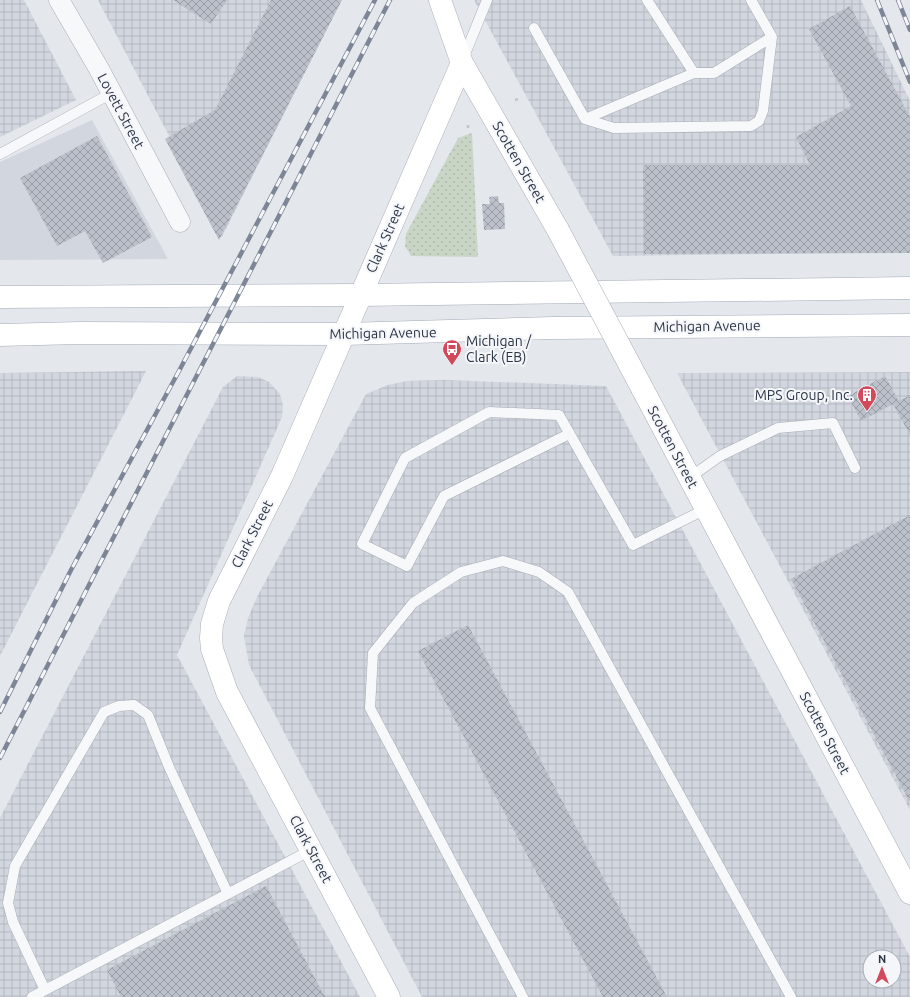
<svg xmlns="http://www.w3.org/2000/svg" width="910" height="997" font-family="Ubuntu,sans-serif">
<defs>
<pattern id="industrial-grid" width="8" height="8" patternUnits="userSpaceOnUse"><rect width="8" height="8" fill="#d2d6de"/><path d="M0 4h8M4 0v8" fill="none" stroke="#b4b8c0"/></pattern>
<pattern id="grass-dots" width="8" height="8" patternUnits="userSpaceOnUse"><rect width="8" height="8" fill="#c9d6c5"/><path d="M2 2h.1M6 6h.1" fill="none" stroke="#adb8ab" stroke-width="1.8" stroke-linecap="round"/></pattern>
<pattern id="building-cross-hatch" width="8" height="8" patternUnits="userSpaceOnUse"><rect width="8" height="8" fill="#bbc0ca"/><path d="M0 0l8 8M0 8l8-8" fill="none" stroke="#989da6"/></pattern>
</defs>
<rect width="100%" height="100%" fill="#e4e7ec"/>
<path fill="#d2d6de" d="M92,120L168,259L0,260V162Z"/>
<path fill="url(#industrial-grid)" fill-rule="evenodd" d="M0,0H24L76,100L0,137Z
M98,0H341L222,237Z
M474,0H861L910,101V252L613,256Z
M146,371L0,656V373Z
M910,372V810L677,373Z
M237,376L258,377L269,382L280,394L283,405L282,417L177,655L360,997H0V818L223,387Z
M445,380L606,386L910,957V997H422L249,665L244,636L248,618L257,597L366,394L388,385L407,381ZM870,957H894V981H870Z"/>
<path fill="url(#grass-dots)" d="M472,133L478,257L411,256L405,246L406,234L458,138Z"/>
<path fill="url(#building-cross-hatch)" d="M173,0H227L211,24Z
M271,0H342L219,240L165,139L215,110Z
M850,6L910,117V253L644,254L643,165H810L796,137L851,106L809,29Z
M97,136L152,237L103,263L85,231L57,246L20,178Z
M498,196L499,203H504L505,229L484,230L482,204H490L489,197Z
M885,376L899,401L910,395V435L893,404L861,421L848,396Z
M910,515V802L791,579Z
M468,625L667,997H603L418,651Z
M266,886L325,997H121L107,970Z"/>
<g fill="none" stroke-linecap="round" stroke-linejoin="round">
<defs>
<path id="lane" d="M647,0L694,73H714L772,37
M534,28L585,119L614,128L751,126L759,121L763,111L772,37L751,0
M463,59L487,0
M585,119L694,73
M0,154L112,93
M569,434L444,496L407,566L362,544L405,458L489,412L559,415L633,545L706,509
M689,478L720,456L778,428L833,423L855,468
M45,990L13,922L8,903L15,866L104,712L119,706L134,705L148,715L169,767L228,894
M32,997L311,850
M523,997L370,708L373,653L413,603L461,572L503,561L539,572L568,592L791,997"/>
<path id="street" d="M59,0L99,69L180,222"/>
<path id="secondary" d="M440,0L462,63L558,230
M642,388L910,893
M389,997L227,692L212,649L211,638L212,624L219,601L282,476L462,63"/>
<path id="primary" d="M0,297L360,295L910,288
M0,335L79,333L344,334L553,328L910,325"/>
</defs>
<use href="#lane" stroke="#a9aeb7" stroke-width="11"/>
<use href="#street" stroke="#a9aeb7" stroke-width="21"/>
<use href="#secondary" stroke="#a9aeb7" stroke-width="23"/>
<use href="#primary" stroke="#a3abb8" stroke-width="23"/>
<path stroke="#c2c5cb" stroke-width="2.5" stroke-dasharray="3 3" stroke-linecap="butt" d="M515,100L519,99
M468,125V128"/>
<use href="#lane" stroke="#f7f8fa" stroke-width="10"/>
<use href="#street" stroke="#f7f8fa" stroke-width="20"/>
<use href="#secondary" stroke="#fff" stroke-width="22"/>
<use href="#primary" stroke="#fff" stroke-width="22"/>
<defs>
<path id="rail" d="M877,0L910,82
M898,0L910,30
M0,712L71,570L179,371L375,0
M0,758L390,0"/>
</defs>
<use href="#rail" stroke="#7d8696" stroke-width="4.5"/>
<use href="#rail" stroke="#f4f6f9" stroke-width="3" stroke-dasharray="9" stroke-linecap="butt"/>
<defs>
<path id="secondary-bridge" d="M558,230L642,388"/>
</defs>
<use href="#secondary-bridge" stroke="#a9aeb7" stroke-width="23" stroke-linecap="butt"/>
<use href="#secondary-bridge" stroke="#fff" stroke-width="22"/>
</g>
<defs>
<symbol id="bus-pin" viewBox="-11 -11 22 30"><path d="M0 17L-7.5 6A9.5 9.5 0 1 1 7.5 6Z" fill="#d1495b" stroke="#f4f6f9"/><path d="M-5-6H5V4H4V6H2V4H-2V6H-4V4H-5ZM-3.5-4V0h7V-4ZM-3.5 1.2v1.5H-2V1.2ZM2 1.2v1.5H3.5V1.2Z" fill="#fff"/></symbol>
<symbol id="building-pin" viewBox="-11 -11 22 30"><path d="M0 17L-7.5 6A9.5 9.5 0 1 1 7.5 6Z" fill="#d1495b" stroke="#f4f6f9"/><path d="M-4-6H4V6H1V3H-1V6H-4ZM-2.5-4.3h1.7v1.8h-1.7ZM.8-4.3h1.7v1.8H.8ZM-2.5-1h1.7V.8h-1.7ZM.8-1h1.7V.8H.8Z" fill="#fff"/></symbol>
</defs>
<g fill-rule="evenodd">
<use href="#bus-pin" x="441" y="338" width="22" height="30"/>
<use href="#building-pin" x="856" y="384" width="22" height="30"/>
</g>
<g text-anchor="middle" stroke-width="4" stroke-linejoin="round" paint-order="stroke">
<g font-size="14" fill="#2b3445" stroke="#f4f6f9">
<text transform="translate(121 111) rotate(62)" y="5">Lovett Street</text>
<text transform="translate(519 162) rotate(60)" y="5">Scotten Street</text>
<text transform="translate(385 238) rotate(-66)" y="5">Clark Street</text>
<text transform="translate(707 326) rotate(-1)" y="5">Michigan Avenue</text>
<text transform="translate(383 333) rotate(-1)" y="5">Michigan Avenue</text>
<text transform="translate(673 447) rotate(62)" y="5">Scotten Street</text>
<text transform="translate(252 534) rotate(-63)" y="5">Clark Street</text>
<text transform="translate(825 733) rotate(62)" y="5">Scotten Street</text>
<text transform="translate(311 849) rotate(62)" y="5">Clark Street</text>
</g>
<g font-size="14" fill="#2b3445" stroke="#f4f6f9" text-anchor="start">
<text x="466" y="346">Michigan /<tspan x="466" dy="16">Clark (EB)</tspan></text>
<text x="853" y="400" text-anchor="end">MPS Group, Inc.</text>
</g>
</g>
<g transform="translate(882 969)"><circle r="19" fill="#f4f6f9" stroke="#a4a8b1"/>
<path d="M0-3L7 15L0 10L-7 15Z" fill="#d1495b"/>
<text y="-6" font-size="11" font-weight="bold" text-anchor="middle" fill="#2b3445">N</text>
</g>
</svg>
